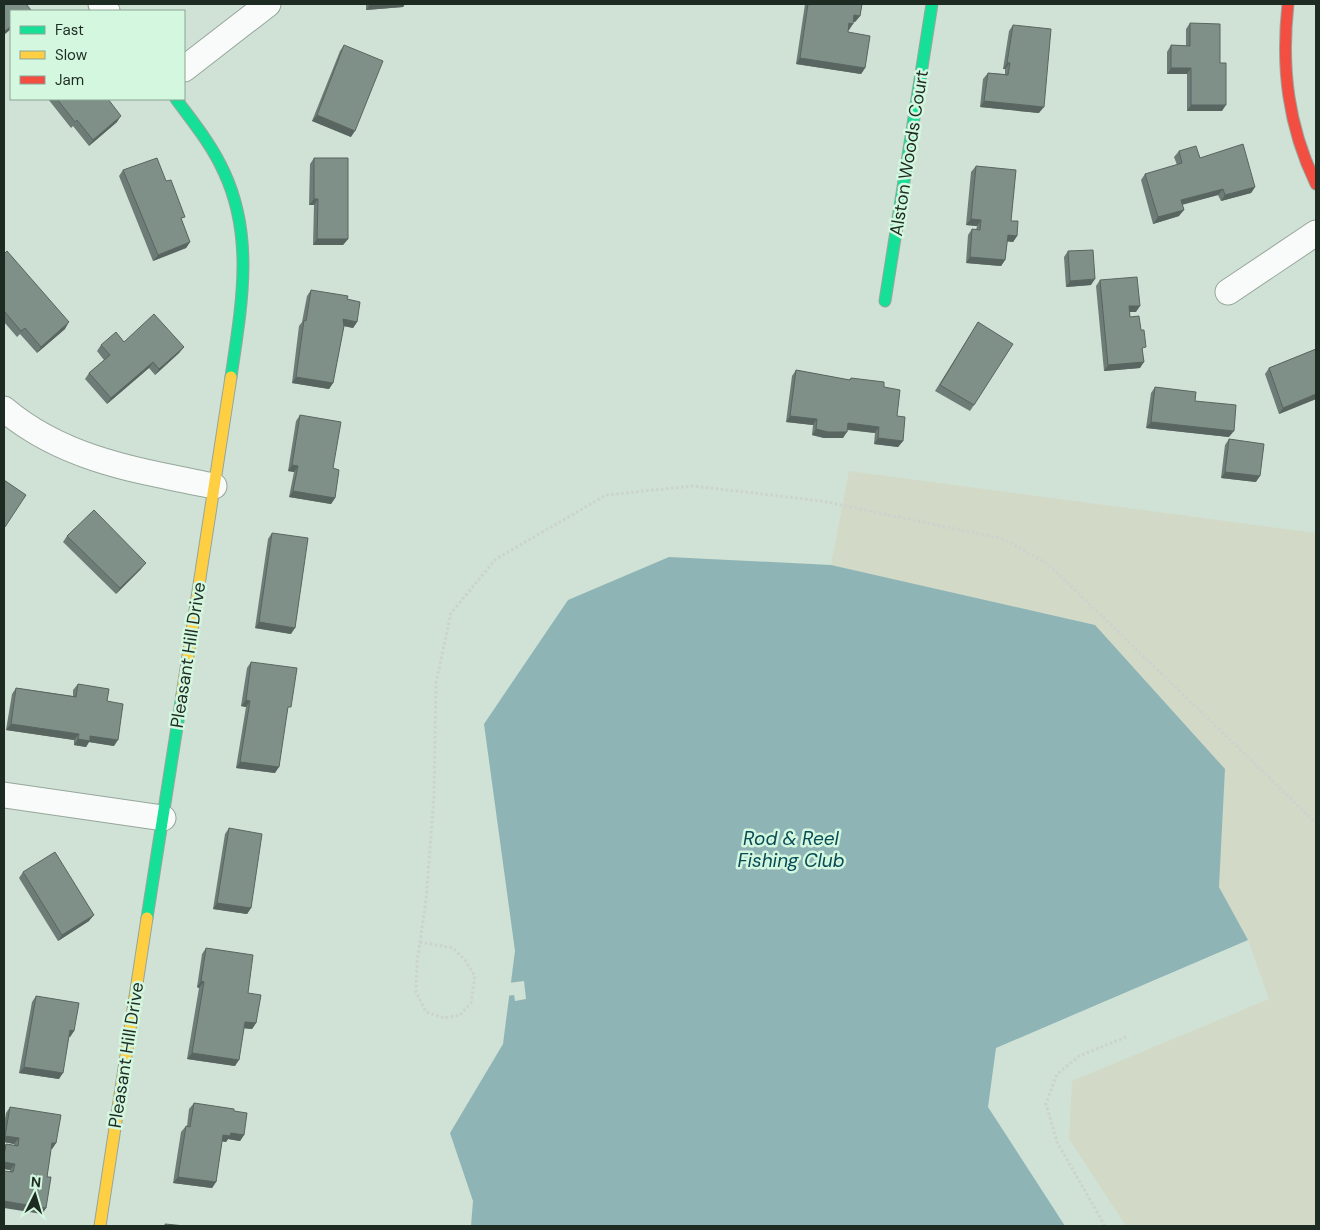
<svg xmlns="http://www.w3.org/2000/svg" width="1320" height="1230" font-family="'DM Sans',sans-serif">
<rect width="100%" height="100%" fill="#cfe2d5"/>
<path fill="#d3d9c7" d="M849,471L1316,533V1226H1126L1069,1139L1072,1081L1269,999L1248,940L1219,887L1225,769L831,565Z"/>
<path fill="#8fb4b6" d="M669,557L831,565L1095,625L1225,769L1219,887L1248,940L996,1048L988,1107L1065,1226H471L473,1201L450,1133L503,1044L515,951L484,724L568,600Z"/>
<path fill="#cfe2d5" d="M524,981L526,999L515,1001L514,995L507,996L508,983Z"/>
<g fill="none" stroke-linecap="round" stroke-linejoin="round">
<defs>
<path id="street" d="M101,4L107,11
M184,69L268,4
M1228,292L1316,233
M4,409C64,460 140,471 214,486
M4,795L163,818"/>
<path id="fast" d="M176,99C193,122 212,145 224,172C255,238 241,308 231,377
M885,301L932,4
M147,918L182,695"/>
<path id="slow" d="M182,695L231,377
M100,1226L147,918"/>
<path id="jam" d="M1288,4C1281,68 1288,126 1316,184"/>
</defs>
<use href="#street" stroke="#97a69c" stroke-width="27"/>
<use href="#fast" stroke="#97a69c" stroke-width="13"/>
<use href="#slow" stroke="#97a69c" stroke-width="13"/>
<use href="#jam" stroke="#97a69c" stroke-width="13"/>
<path stroke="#ccd3ce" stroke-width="3" stroke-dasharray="2.5 2.5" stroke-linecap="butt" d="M420,942L453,948L465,960L475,976L471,1003L460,1015L444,1018L426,1012L416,992L417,963L426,900L434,795L436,683L451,613L496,559L606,495L693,486L822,501L1003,539L1048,564L1316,823
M1105,1226L1057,1142L1046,1104L1057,1074L1079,1056L1126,1037"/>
<use href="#street" stroke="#f8fbf9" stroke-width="25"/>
<use href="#fast" stroke="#16e098" stroke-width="11"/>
<use href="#slow" stroke="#ffcf43" stroke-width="11"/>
<use href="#jam" stroke="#f24e42" stroke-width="11"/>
</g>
<path fill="#6d7c76" d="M366,4H405L403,7L366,10Z
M805,4H862L860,16L855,22L853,21L849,30H848V32L865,68L861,74L796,64Z
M1190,23L1220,63L1222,111H1187V74H1167V52L1171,45L1186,46V29Z
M1013,25L1039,113L980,107L983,79L988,73L1005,74V69H1003L1009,31Z
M344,45L351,137L312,121L340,51Z
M48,99H107L117,122L89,146L73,126L71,128Z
M1179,151L1200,158L1255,187L1251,193L1221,201L1218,195L1182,205L1179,216L1153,224L1141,180L1145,174L1177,165L1174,157Z
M314,158L348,239L343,245H313L314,205H309L310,164Z
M976,166L1011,221L1017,236L1013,242L1007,241L1005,260L1001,266L966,263L968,235L972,229L976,230L977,226L966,225L971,172Z
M123,170L182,221L190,242L186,248L153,261L119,176Z
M1068,251L1091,285L1066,287L1064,257Z
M4,254L65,329L37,353L20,334L17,337L4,322Z
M1100,280L1136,312H1129L1130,317L1143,351L1140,368L1104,371L1096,286Z
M311,290L347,299L357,322L353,328L344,326L333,383L329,389L292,383L299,326L302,322L307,296Z
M978,322L974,405L970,411L935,391Z
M124,342L184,347L179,353L155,375L149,368L107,404L85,379L89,373L104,360L97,351L101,345Z
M1316,349V399L1279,414L1265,374L1269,368Z
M796,370L849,380L851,378L884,387L897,416L903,441L898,447L874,444L875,433L847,430L843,438H824L812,435L813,425L786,422L792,376Z
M1155,387L1195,401L1229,437L1146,428L1151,393Z
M300,415L333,468L335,498L331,504L289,497L294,472L288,471L296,421Z
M1229,439L1256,482L1221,478L1225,445Z
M272,533L291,634L255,628L268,539Z
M67,536L141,569L116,594L63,542Z
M251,662L287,712L275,773L236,768L246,707L241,706L247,668Z
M78,684L107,701L114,746L89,742L86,747L74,745V740L6,730L12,694L16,688L73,696V690Z
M229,828L251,908L247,914L213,909L225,834Z
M23,872L89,921L58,941L19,878Z
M206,948L248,993L256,1023L252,1029L244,1028L235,1066L187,1059L199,988L197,987L202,954Z
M36,996L74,1031L70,1037H69L59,1079L19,1073L32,1002Z
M194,1103L234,1111L244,1135L240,1141L228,1139L226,1142L222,1141L216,1182L212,1188L173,1183L181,1132L186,1126H187L189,1109Z
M10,1107L56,1143L52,1149H51L47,1177L46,1208L42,1214L10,1172V1170L4,1169V1147L6,1144L14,1145V1144L4,1142V1125L6,1113Z"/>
<path fill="#596560" d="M370,4H405L403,7L366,10Z
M854,15L860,16L855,22L850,21Z
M849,23L853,24L849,30L845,29Z
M11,26V29L4,35L5,31Z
M800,58L865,68L861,74L796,64Z
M1007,63H1010L1005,69H1003Z
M1171,68H1191L1187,74H1167Z
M984,101L1044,107L1039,113L980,107Z
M1191,105H1226L1222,111H1187Z
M317,115L355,131L351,137L312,121Z
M121,116L117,122L89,146L93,140Z
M1255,187L1251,193L1221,201L1225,195Z
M1223,189L1218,195L1176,206L1181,200Z
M314,199H318L314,205H309Z
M1184,210L1179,216L1153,224L1158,217Z
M971,219L981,220L977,226L966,225Z
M1008,235L1017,236L1013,242L1003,241Z
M317,239H348L343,245H313Z
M190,242L186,248L153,261L158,255Z
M970,257L1005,260L1001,266L966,263Z
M1095,279L1091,285L1066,287L1070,281Z
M1129,306H1140L1136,312H1125Z
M343,319L357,322L353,328L339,325Z
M69,322L65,329L37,353L41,347Z
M184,347L179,353L155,375L159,369Z
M153,362L149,368L107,404L111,398Z
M1144,362L1140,368L1104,371L1108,365Z
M296,377L333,383L329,389L292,383Z
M1316,394V399L1279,414L1283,408Z
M790,416L817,419L813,425L786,422Z
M1151,422L1234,431L1229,437L1146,428Z
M848,423L879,427L875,433L843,429Z
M816,429L847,432L843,438H824L812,435Z
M878,438L903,441L898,447L874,444Z
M292,465L298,466L294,472L288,471Z
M1225,472L1260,476L1256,482L1221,478Z
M293,491L335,498L331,504L289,497Z
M146,563L141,569L116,594L120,588Z
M259,622L295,628L291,634L255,628Z
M246,700L250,701L246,707L241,706Z
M11,724L79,734L74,740L6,730Z
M90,736L118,740L114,746L89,742L86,747L74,745L78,739Z
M240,762L279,767L275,773L236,768Z
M217,903L251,908L247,914L213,909Z
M94,915L89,921L58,941L62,935Z
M201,981L204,982L199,988L197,987Z
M245,1022L256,1023L252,1029L241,1028Z
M70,1030L74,1031L70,1037H66Z
M192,1053L239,1060L235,1066L187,1059Z
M24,1067L63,1073L59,1079L19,1073Z
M231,1133L244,1135L240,1141L228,1139L226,1142L219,1141L223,1135Z
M5,1136L19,1138L14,1144L4,1142V1138Z
M52,1143H56L52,1149H48Z
M4,1162L15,1164L10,1170L4,1169Z
M178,1177L216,1182L212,1188L173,1183Z
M4,1201L46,1208L42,1214L4,1208Z"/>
<path fill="#7f9089" stroke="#596560" d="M4,4H26L31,10L30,11H11V26L5,31L4,29Z
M808,4H862L860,16L854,15L853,24L849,23L848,32L870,36L865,68L800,58Z
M1190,23L1220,24V63H1226V105H1191V68H1171V45L1190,46Z
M1013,25L1051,29L1044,107L984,101L988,73L1008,75L1010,63H1007Z
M344,45L383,61L355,131L317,115Z
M57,99H108L121,116L93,140L77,120L75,122Z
M1243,144L1255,187L1225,195L1223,189L1181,200L1184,210L1158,217L1145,174L1182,163L1179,151L1196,146L1200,158Z
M157,158L166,181L171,180L185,217L181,218L190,242L158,255L123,170Z
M314,158H348V239H317L318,199H314Z
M976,166L1016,170L1011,221H1018L1017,236L1008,235L1005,260L970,257L972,229L980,230L981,220L971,219Z
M1093,250L1095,279L1070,281L1068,251Z
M7,251L69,322L41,347L25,328L21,331L4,311V254Z
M1137,277L1140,306H1129L1130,317L1139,316L1141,330H1144L1146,347L1142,348L1144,362L1108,365L1100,280Z
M311,290L348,296L347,299L360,302L357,322L343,319L344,326L333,383L296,377L304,320L306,321Z
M154,314L184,347L159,369L153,362L111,398L89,373L110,355L101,345L116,332L124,342Z
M978,322L1013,344L974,405L940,385Z
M1316,349V394L1283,408L1269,368Z
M796,370L850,380L851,378L884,382V387L900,390L897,416L905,417L903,441L878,438L879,427L848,423L847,432H828L816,429L817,419L790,416Z
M1155,387L1196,392L1195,401L1236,405L1234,431L1151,422Z
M300,415L341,422L333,468L339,470L335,498L293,491L298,466L292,465Z
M1229,439L1264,444L1260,476L1225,472Z
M4,480L26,495L5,527L4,526Z
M94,510L146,563L120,588L67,536Z
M272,533L308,538L295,628L259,622Z
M251,662L297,668L291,707H288L279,767L240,762L250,701L246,700Z
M78,684L109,689L107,701L123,704L118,740L90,736V741L78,739L79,734L11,724L16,688L76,697Z
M229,828L262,834L251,908L217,903Z
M55,852L94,915L62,935L23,872Z
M206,948L253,955L248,993L261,995L256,1023L245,1022L239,1060L192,1053L204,982L201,981Z
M36,996L79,1003L74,1031L70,1030L63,1073L24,1067Z
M194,1103L234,1109V1111L247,1113L244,1135L231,1133L230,1136L223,1135L216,1182L178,1177L186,1126L190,1127Z
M10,1107L61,1115L56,1143H52L47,1177H51L46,1208L4,1201V1171L13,1172L15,1164L4,1162V1156L6,1144L18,1146L19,1138L5,1136Z
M165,1224L185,1226H165Z"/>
<g text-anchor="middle" stroke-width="5" stroke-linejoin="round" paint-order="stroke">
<g font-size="18" fill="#1e2b22" stroke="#d4f7df">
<text transform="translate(909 153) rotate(-81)" y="6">Alston Woods Court</text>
<text transform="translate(188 655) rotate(-81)" y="6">Pleasant Hill Drive</text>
<text transform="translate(126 1055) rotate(-81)" y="6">Pleasant Hill Drive</text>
</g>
<g font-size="19" font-style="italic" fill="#064b55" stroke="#d4f7df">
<text x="791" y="845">Rod &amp; Reel<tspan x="791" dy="22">Fishing Club</tspan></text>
</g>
</g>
<rect width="1320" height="1230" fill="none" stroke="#1e2b22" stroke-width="10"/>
<rect x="10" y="10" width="175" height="90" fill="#d4f7df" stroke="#8ba593"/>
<rect x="20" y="26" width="25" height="8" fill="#16e098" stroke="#8ba593"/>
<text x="55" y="35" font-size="15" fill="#1e2b22">Fast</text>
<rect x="20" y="51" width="25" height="8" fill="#ffcf43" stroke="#8ba593"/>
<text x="55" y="60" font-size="15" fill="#1e2b22">Slow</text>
<rect x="20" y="76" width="25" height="8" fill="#f24e42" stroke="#8ba593"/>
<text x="55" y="85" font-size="15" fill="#1e2b22">Jam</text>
<g transform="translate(35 1195) rotate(5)" stroke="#d4f7df" stroke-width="4" paint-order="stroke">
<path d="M0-4L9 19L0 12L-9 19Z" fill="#1e2b22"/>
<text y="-8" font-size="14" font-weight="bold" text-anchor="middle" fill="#1e2b22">N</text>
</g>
</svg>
